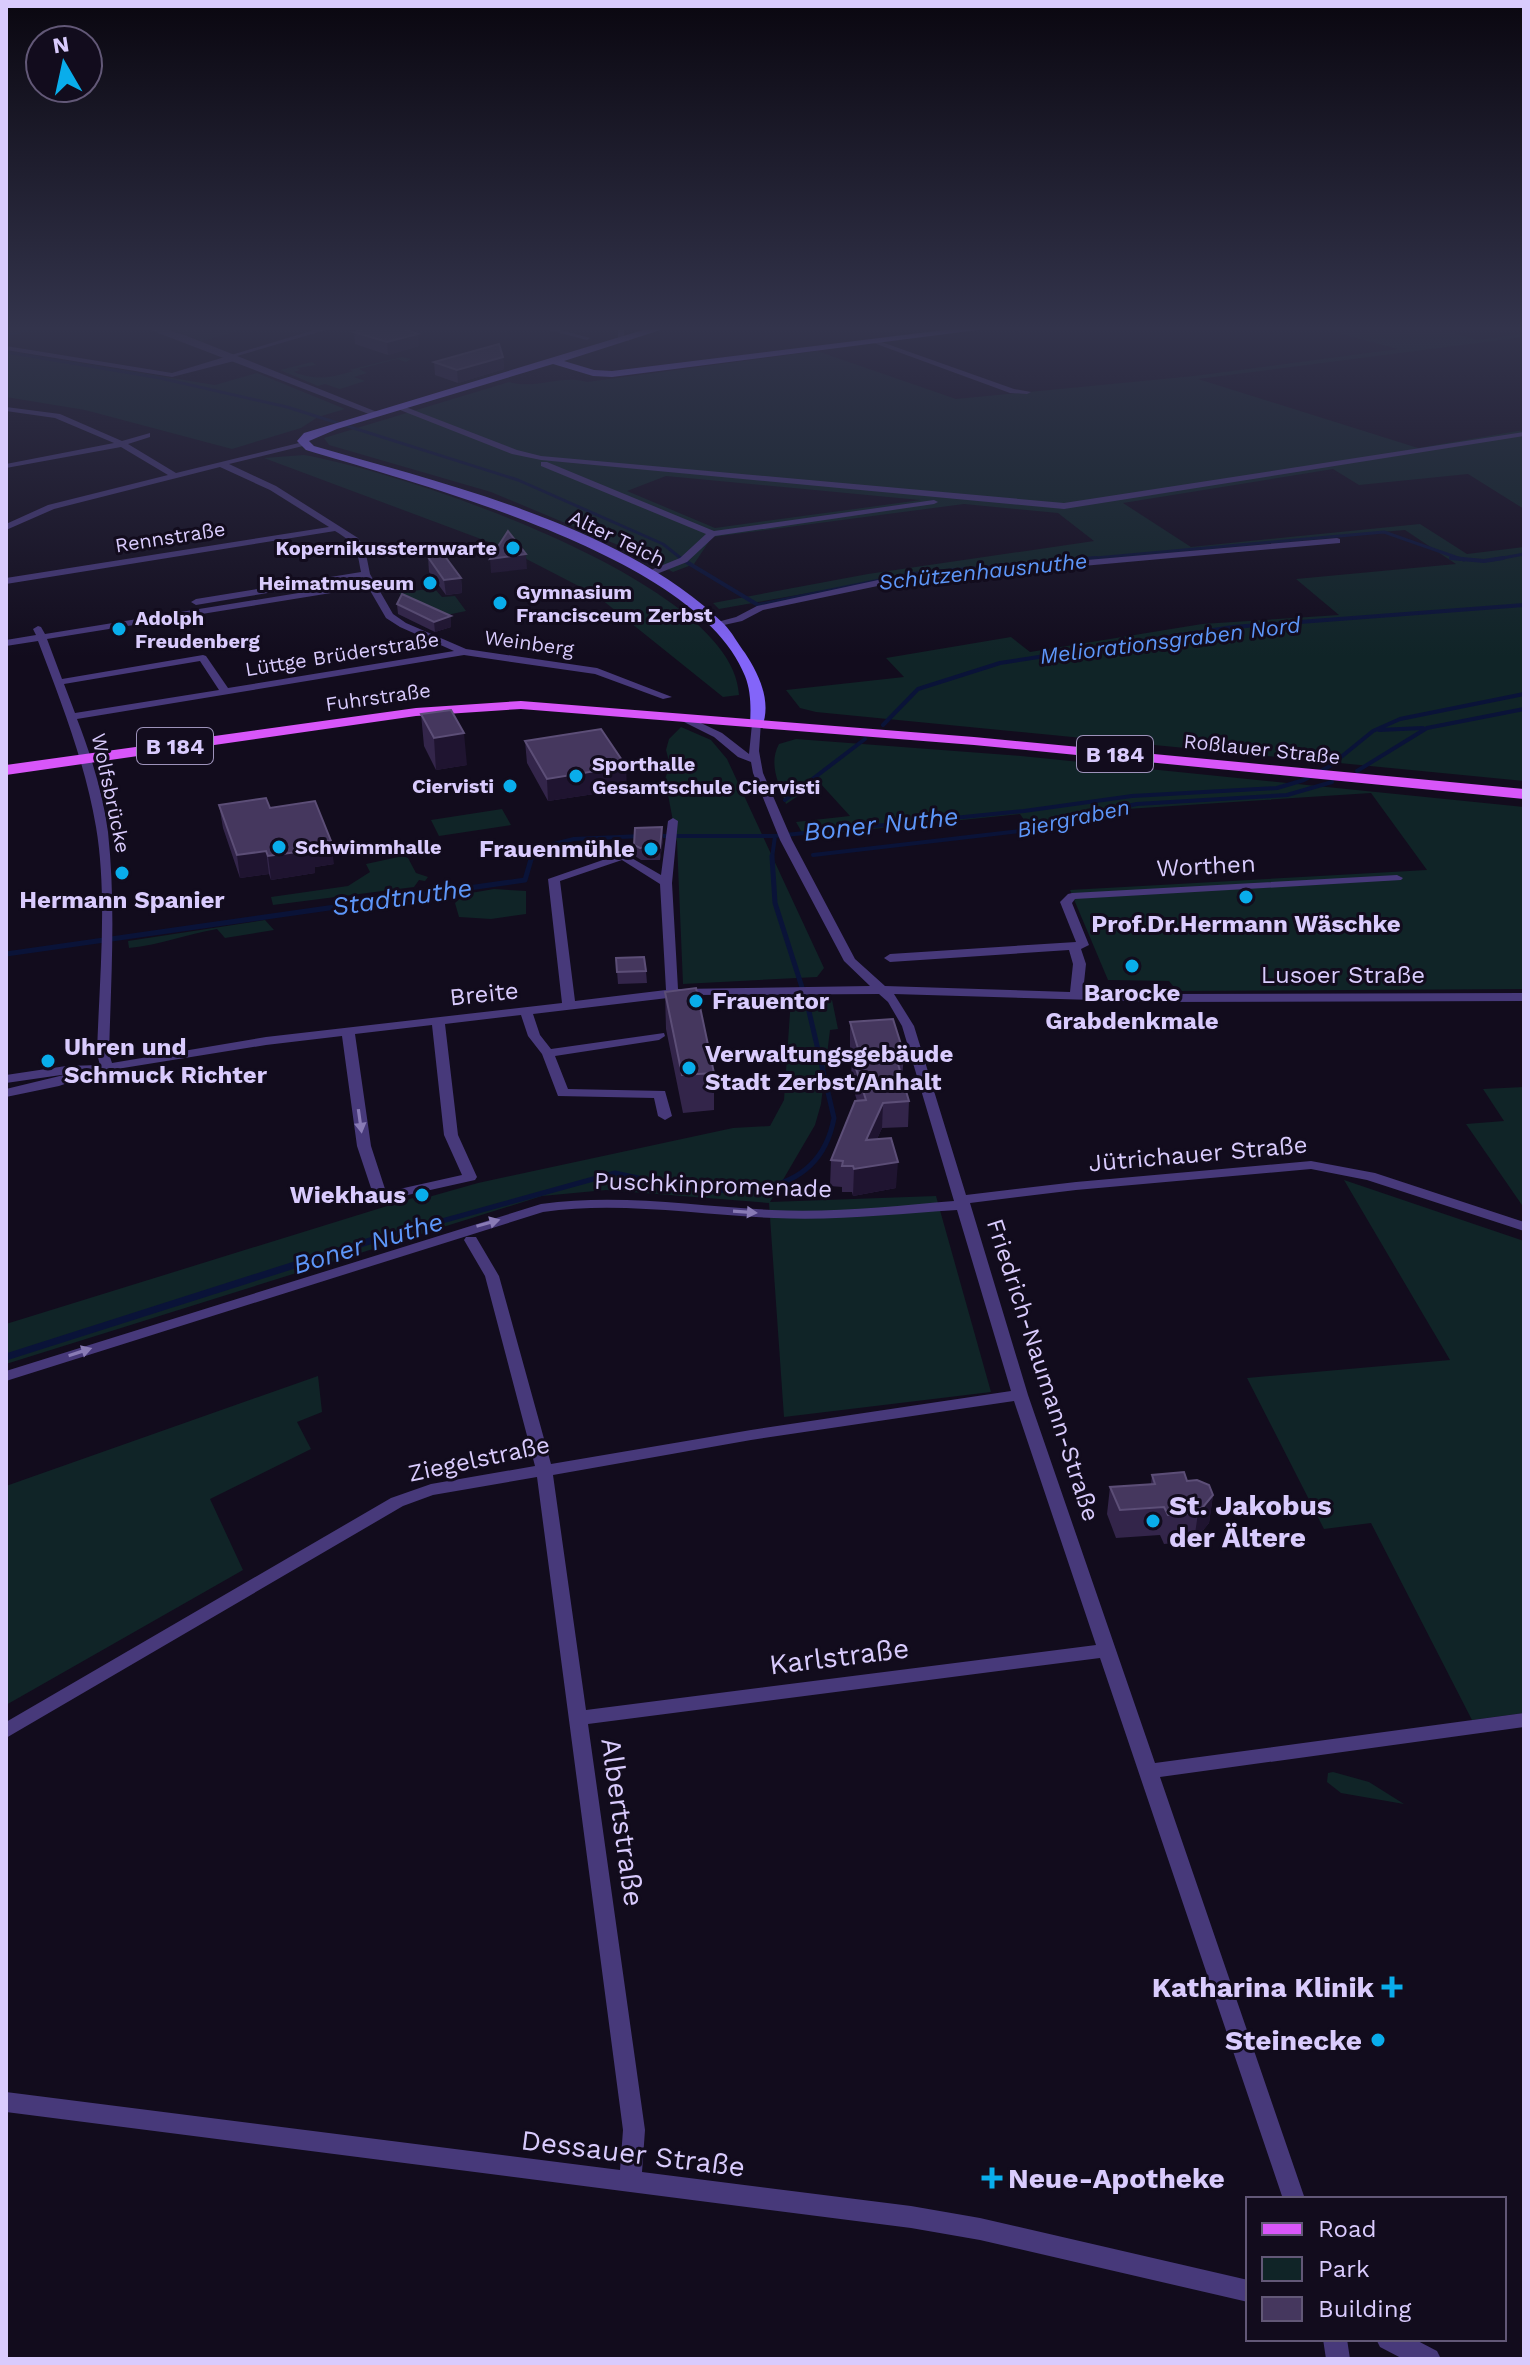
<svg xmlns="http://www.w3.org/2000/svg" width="1530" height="2365" font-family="'Work Sans',sans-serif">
<rect width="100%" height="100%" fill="#120c1d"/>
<path fill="#102427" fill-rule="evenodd" d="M161,326H257L202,341Z
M1312,326H1430L1477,340L1524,334V337L1198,379L1418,448L1524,430V509L1468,474L1359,485L1333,469L1123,503L1191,547L1420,524L1467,554L1524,547V781L816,712L800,708L786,690L904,677L886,658L1011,637L1030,652L1202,624L1339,615L1296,579L1456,564L1405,530L927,572L719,609L713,603L868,574L1094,541L1058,513L964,504L712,537L694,564L673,572L637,553L491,492L329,445L324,438L509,382C535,390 561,374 587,382L817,351L956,399L1194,376L1398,349ZM666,476L920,500H921L715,528L627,491Z
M6,351L215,385L257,373L345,409L318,417L301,428L232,449L85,410L6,397Z
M402,357L411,359L406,362L397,359L359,369L367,373L354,377L365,381L340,389L325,384L318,386L280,370L312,362L316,365L297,368L300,370L294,372C317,381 330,378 353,371L349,370Z
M304,455C399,471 735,581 739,695L723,697L596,595L505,548L264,458Z
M434,588L442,597L455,596L466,611L437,617H420L399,593Z
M681,727L711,740L727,759L824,968L817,977L683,984L677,842L665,779L670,765L666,750L669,739Z
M796,739L1021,756L1524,807V989L1177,991L1169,981L1108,980L1070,890L1427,870L1371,793L1096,811L1029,827L1020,814L804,836L796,822L850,816L819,782L786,804C779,784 768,764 779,744Z
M502,809L511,825L439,836L431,820Z
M403,856L408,858L416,873L428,877L425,881L419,880L414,887L273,905L271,897L348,886L370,872L366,864Z
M494,889L526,891V914L491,919L459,917L455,903L465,894Z
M265,920L274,930L225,938L217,929C186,934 161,945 129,948L128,941Z
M791,998L832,1000L838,1029L830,1030L821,1104L815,1125L770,1202L936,1196L991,1392L784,1417L769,1203L606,1190L542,1196L6,1364V1324L413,1198L418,1200L478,1183L733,1128L770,1126L784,1100Z
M1524,1087V1208L1466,1124L1504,1121L1483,1089Z
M1344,1180L1524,1241V1713L1472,1720L1371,1523L1324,1529L1247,1378L1450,1360Z
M318,1376L322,1412L297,1422L311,1449L210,1499L243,1570L6,1705V1486Z
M1333,1772L1369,1782L1404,1804L1341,1793L1327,1782L1328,1773Z"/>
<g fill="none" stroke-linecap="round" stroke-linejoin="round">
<path stroke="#0a1338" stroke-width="3" d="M6,336L39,326
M6,352L160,378L287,407L518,480L663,544L683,560
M1074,560L1384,532L1464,560
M1492,560L1524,554"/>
<path stroke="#0a1338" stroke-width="4" d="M680,558L758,605L912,574L1096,558
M1451,558L1484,561L1503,558
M883,725L918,689L1000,663L1233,627L1524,605
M1379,730L1423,728
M1357,771L1427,728L1524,709
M785,800L865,739
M657,836H775L1024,811L1132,796L1277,788L1304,780L1330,766L1373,731L1400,719L1524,694
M813,855L1021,831L1060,819L1137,804L1287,795L1332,782
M531,858L534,849L574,839L642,836
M772,858L775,836"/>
<path stroke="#0a1338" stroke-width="5" d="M6,954L525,880L532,856
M370,1241L615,1173C688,1189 815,1221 834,1118L807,1003L775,903L772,856"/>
<path stroke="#0a1338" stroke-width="7" d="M6,1357L376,1239"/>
<path fill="#47397a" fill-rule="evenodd" d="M327,326H339L237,356L238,360L172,377L6,350V346L172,373Z
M533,326H546L590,338L587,340Z
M618,326H624V337L629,339V341L618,339Z
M873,339L1014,389L1031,392L1027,394L1010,393L871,342Z
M403,406L517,450L541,456L1064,503L1524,432V436L1064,509L541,460L512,454L400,410V406Z
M6,407L60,414L122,441L150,433V437L128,444L176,473L307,441V445L229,464L276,486L358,538L365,549L370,574L393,614L406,623L466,649L597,668L672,697L663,699L595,674L464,655L77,719C91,755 103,794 108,832C116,906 111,980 109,1054L112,1063L266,1037L562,1003L548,879L623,853L661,875L668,821L673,818L678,821L672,883L678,989L870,986L844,961L780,840L753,773L751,762L738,757L714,737L680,720V716L684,715L722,733L749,754L752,724L761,722L759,751L763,773L792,840L855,959L885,986L1070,992L1073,964L1069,950L890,962L884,958L890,954L1076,942L1060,902L1068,894L1072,893L1397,875L1403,878L1401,880L1075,899L1072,903L1089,945L1081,949L1086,964L1083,992L1163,994L1524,993V1001L1163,1002L894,994L914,1026L966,1195L1076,1182L1311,1161L1375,1173L1524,1222V1231L1367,1180L1311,1169L1076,1190L970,1203L1028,1395L1155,1763L1524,1713V1727L1160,1777L1305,2199H1283L1100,1658L588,1724L645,2130L642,2172L911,2206L980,2218L1248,2280V2302L980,2240L911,2228L6,2112V2092L620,2170L623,2130L537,1477L433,1495L403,1506L6,1738V1722L391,1498L431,1484L535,1466L485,1276L464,1240L466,1237H476L499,1276L551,1464L751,1430L1011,1391L957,1210C896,1214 835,1221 774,1218C696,1215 621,1201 543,1212L6,1381V1371L541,1204C619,1193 694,1206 772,1210C833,1213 894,1206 954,1201L902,1026L888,1002L879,994L693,995L533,1014L540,1035L551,1049L664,1033L665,1036L659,1040L555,1056L568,1089L665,1091L672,1116L665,1120L658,1116L654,1098L558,1096L542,1054L528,1036L521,1015L445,1024L458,1135L477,1177L475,1180L381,1201L374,1197L357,1146L342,1036L266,1045L86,1074L85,1077L59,1086L6,1097V1089L68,1074L6,1083V1075L66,1066L100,1065L97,1054C99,982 108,898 96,827C85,762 61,702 38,641L6,646V640L36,635L33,629L38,626L41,627L45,634L366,582L363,577L196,605L191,602L196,599L361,572C357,548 356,544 335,531L6,584V578L329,527L270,490L220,467L54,509L6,530V524L48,505L168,475L121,447L6,468V464L114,443L55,418L6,411ZM368,587L386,618L400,627L454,651L228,688L206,656L203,655L62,679L47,639ZM200,661L219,690L75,713L64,684ZM622,860L660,884L666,990L575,1001L560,881ZM432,1025L444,1135L462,1175L386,1192L371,1146L355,1034ZM1014,1401L1096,1645L586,1710L553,1475L751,1440Z
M541,462H547L714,531L934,500L938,502L934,504L715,536L687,562L649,577L646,576V572L680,558L706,534L541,466Z
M1337,538L1340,539V543L892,583L763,610L742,621L715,627L710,624L736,617L757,606L892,577Z
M1323,2339H1347L1350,2359H1326Z
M1376,2339H1414L1437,2351L1441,2359H1403L1380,2347Z"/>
<path fill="#47397a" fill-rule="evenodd" d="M140,326H155L187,336L382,414L374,416Z"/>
<path fill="#8365f9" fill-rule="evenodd" d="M656,326H673L564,361L594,370L612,371L976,326H1008L612,377L593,376L553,364L337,429L309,441L314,446C445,484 624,526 724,624C732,632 738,644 745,653C759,674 772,702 762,727H752L750,724C751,708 751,691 745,676C699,556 421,485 306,450L297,441L304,433Z"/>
<path fill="#d856f9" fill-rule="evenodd" d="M521,701L974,737L1524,789V799L974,745L521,709L416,716L6,775V765L416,708Z"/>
</g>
<path fill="#33254a" d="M354,332L419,346L388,355L355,344Z
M503,357L504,369L458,383L435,375L434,362Z
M428,557L461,578L462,593L446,595L429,572Z
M397,604L451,616V627L435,632L398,614Z
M421,714L467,765L436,770L424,746Z
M525,741L627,789L548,801L527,763Z
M219,805L270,808L334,864L315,867V873L271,880L269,874L240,878L223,828Z
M662,827L663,839L660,860H641L635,856L634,845Z
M616,958L646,971L647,983L618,984Z
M665,992L714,1073V1110L683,1113L666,1029Z
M850,1022L904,1054L902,1079L909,1101L908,1127L882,1128L877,1139L896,1188L853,1196L852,1192H842V1187L830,1186L831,1160L857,1101L851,1081L852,1056L850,1047Z
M1152,1475L1187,1481L1213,1495L1209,1523L1194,1541L1164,1544L1160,1535L1116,1538L1107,1514L1110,1487L1151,1484Z"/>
<path fill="#1f1430" d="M418,334L419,346L388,355L387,342Z
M503,357L504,369L458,383L457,370Z
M526,554L527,569L491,573L490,559Z
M461,578L462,593L446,595L444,580Z
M451,616V627L435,632L434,622Z
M464,733L467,765L436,770L434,738Z
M626,766L627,789L548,801L547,779Z
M662,827L663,839L660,860V848Z
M331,841L334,864L315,867V873L271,880L268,856L310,844Z
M266,851L269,874L240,878L237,855Z
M883,1103L882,1128L865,1165L866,1140Z
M898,1162L896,1188L853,1196L854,1169Z
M1213,1495L1209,1523L1194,1541L1198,1513Z"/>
<path fill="#45375e" stroke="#5c4e77" stroke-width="2" d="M375,326H394L418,334L387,342L354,332Z
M499,344L503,357L457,370L434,362Z
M508,531L526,554L490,559Z
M444,555L461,578L444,580L428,557Z
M402,594L451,616L434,622L397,604Z
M451,710L464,733L434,738L421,714Z
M601,729L626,766L547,779L525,741Z
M266,798L270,808L315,801L331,841L310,844L312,850L268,856L266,851L237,855L219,805Z
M662,827L660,848H640L634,845L635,828Z
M644,957L646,971L617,972L616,958Z
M696,988L714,1073L682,1075L665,992Z
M893,1019L904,1054H895L909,1101L883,1103L866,1140L891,1138L898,1162L854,1169L853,1166H842L843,1161L831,1160L855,1101L866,1100L852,1056L860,1055L850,1022Z
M1184,1472L1187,1481L1197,1480L1209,1485L1213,1495L1198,1513L1168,1515L1164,1507L1120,1510L1110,1487L1155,1484L1152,1475Z"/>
<defs><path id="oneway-solid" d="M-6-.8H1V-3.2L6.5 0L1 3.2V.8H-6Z" transform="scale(2)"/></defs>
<g fill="#897bb5">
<use href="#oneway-solid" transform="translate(360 1121) rotate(82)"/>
<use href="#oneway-solid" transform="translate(745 1212) rotate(4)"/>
<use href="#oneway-solid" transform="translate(488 1223) rotate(-16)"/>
<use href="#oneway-solid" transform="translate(80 1352) rotate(-18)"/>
</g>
<linearGradient id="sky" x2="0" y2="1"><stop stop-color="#0a0710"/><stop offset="0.5" stop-color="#33344c"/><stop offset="1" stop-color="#33344c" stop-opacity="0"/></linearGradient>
<rect width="1530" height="657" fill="url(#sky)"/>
<g fill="#09adeb" stroke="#120c1d" stroke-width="3">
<circle cx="513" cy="548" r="8"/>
<circle cx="430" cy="583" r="8"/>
<circle cx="500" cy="603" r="8"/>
<circle cx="119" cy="629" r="8"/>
<circle cx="576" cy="776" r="8"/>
<circle cx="510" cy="786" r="8"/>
<circle cx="279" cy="847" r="8"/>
<circle cx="651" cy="849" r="8"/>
<circle cx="122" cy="873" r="8"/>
<circle cx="1246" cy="897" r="8"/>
<circle cx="1132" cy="966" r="8"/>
<circle cx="696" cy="1001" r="8"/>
<circle cx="48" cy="1061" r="8"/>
<circle cx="689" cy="1068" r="8"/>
<circle cx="422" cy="1195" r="8"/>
<circle cx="1153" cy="1521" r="8"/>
<path d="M1388 1975h8v8h8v8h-8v8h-8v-8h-8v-8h8z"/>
<circle cx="1378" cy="2040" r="8"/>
<path d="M988 2166h8v8h8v8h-8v8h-8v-8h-8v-8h8z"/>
</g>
<g text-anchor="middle" stroke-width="6" stroke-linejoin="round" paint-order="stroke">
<g font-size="20" fill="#d9cbfd" stroke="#120c1d">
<text transform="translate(170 537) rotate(-9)" y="7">Rennstraße</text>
<text transform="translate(617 538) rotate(26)" y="7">Alter Teich</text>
<text transform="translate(529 643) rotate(8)" y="7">Weinberg</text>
<text transform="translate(342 654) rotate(-9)" y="7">Lüttge Brüderstraße</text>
<text transform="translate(378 697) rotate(-8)" y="7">Fuhrstraße</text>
<text transform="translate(1262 749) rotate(6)" y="7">Roßlauer Straße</text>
<text transform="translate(111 793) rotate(78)" y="7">Wolfsbrücke</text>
</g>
<g font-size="20" font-weight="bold" fill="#d9cbfd" stroke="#120c1d" text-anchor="start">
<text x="497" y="555" text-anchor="end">Kopernikussternwarte</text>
<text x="414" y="590" text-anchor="end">Heimatmuseum</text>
<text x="516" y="599">Gymnasium<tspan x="516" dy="23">Francisceum Zerbst</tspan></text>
<text x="135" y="625">Adolph<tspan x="135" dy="23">Freudenberg</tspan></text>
<text x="592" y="771">Sporthalle<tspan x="592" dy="23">Gesamtschule Ciervisti</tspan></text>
<text x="494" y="793" text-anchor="end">Ciervisti</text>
<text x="295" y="854">Schwimmhalle</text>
</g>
<g font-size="22" font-style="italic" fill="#5d96f9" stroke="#120c1d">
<text transform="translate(983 571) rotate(-6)" y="8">Schützenhausnuthe</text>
<text transform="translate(1170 640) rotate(-7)" y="8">Meliorationsgraben Nord</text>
<text transform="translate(1073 818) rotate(-12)" y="8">Biergraben</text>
</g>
<g fill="#120c1d" stroke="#9d92ba" stroke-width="2">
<rect x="137" y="728" width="76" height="36" rx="6"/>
<rect x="1077" y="736" width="76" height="36" rx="6"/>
</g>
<g font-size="22" font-weight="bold" fill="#d9cbfd">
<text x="175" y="754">B 184</text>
<text x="1115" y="762">B 184</text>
</g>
<g font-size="24" font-weight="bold" fill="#d9cbfd" stroke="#120c1d">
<text x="635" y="857" text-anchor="end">Frauenmühle</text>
<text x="122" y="908">Hermann Spanier</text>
<text x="1246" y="932">Prof.Dr.Hermann Wäschke</text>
<text x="1132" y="1001">Barocke<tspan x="1132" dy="28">Grabdenkmale</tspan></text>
<text x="712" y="1009" text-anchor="start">Frauentor</text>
<text x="64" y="1055" text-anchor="start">Uhren und<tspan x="64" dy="28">Schmuck Richter</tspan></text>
<text x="705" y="1062" text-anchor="start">Verwaltungsgebäude<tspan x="705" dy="28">Stadt Zerbst/Anhalt</tspan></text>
<text x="406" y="1203" text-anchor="end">Wiekhaus</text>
</g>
<g font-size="24" fill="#d9cbfd" stroke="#120c1d">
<text transform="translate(1206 866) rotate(-3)" y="8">Worthen</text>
<text x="1343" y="983">Lusoer Straße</text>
<text transform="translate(484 994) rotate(-6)" y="8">Breite</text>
<text transform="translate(1198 1154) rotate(-5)" y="8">Jütrichauer Straße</text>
<text transform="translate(713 1185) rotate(2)" y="8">Puschkinpromenade</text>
<text transform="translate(1043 1370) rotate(72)" y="8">Friedrich-Naumann-Straße</text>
<text transform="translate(479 1459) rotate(-12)" y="8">Ziegelstraße</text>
</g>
<g font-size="26" font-style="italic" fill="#5d96f9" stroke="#120c1d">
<text transform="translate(881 824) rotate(-6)" y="9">Boner Nuthe</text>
<text transform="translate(402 897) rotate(-8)" y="9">Stadtnuthe</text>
<text transform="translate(368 1243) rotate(-17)" y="9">Boner Nuthe</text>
</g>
<g font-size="28" font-weight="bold" fill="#d9cbfd" stroke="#120c1d" text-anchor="start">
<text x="1169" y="1515">St. Jakobus<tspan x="1169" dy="32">der Ältere</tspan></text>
<text x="1374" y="1997" text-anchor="end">Katharina Klinik</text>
<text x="1362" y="2050" text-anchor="end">Steinecke</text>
<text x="1008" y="2188">Neue-Apotheke</text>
</g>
<g font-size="28" fill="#d9cbfd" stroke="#120c1d">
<text transform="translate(839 1656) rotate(-7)" y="10">Karlstraße</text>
<text transform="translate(623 1822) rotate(82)" y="10">Albertstraße</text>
<text transform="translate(633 2153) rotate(7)" y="10">Dessauer Straße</text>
</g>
</g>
<rect width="1530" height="2365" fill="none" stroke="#d9cbfd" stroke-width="16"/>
<rect x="1246" y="2197" width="260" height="144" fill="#120c1d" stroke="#625877" stroke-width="2"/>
<rect x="1262" y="2223" width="40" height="12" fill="#d856f9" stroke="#625877" stroke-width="2"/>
<text x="1318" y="2237" font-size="24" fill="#d9cbfd">Road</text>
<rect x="1262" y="2257" width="40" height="24" fill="#102427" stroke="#625877" stroke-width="2"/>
<text x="1318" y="2277" font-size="24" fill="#d9cbfd">Park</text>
<rect x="1262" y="2297" width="40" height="24" fill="#45375e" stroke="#625877" stroke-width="2"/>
<text x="1318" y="2317" font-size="24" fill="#d9cbfd">Building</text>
<g transform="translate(64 64) rotate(351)"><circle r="38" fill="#120c1d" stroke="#625877" stroke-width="2"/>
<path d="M0-6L14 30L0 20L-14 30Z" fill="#09adeb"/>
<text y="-12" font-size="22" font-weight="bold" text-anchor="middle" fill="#d9cbfd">N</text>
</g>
</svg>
